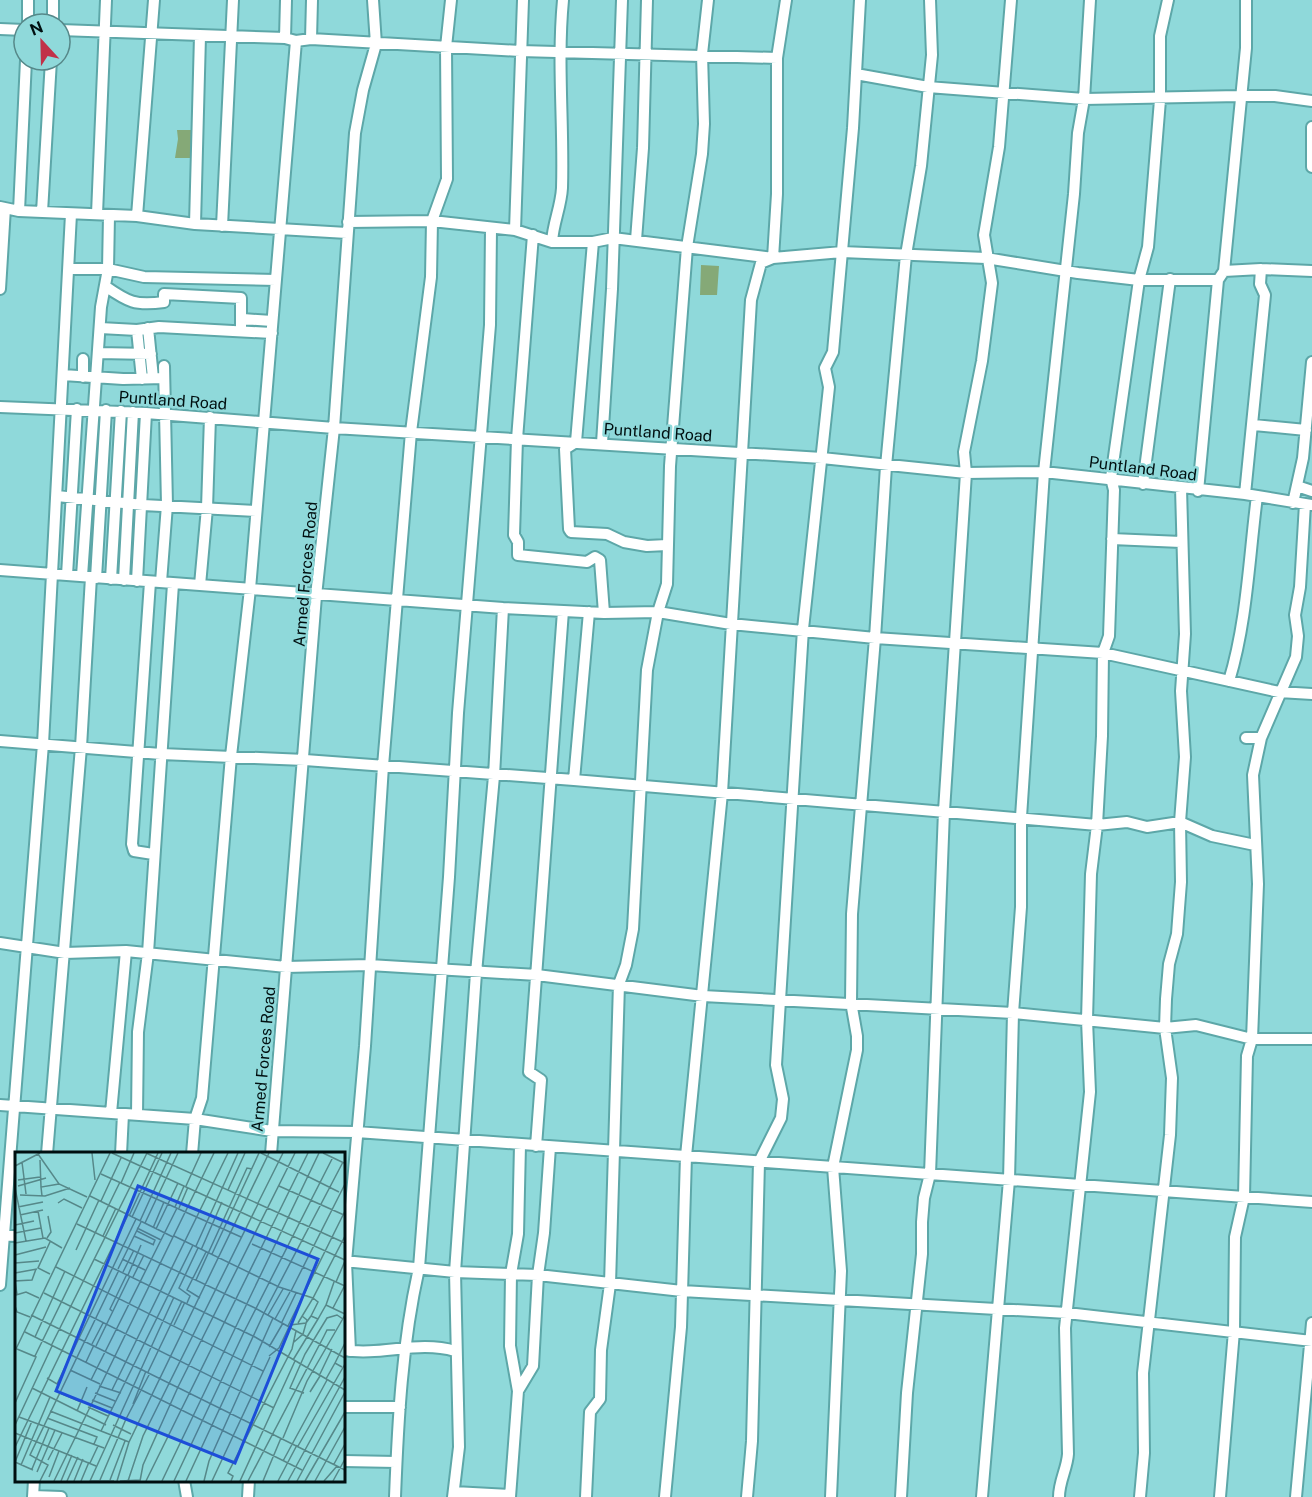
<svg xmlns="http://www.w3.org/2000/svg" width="1312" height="1497" font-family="'Public Sans',sans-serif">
<rect width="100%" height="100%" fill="#8fd9da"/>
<path fill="#85a977" d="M177,130H192V158H175L178,139Z
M701,265L719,266L717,295H700Z"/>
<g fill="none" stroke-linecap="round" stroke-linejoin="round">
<defs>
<path id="minor" d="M28,24V0
M53,24V0
M0,29L24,30
M60,30L285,38L296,41L311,39L520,51L777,58
M285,38L286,0
M311,39L312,0
M856,74L928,87L1084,99L1239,96H1275L1312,101
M1312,127V167
M0,207L19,211L137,216L195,224L347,233
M19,211L26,60
M42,212L51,60
M97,214L106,0
M137,216L154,0
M348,222L432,221L515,230L552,242H593L613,238L773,258L842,252L986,258L1078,273L1139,280H1218L1224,271L1261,269L1312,271
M195,224L200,36
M222,226L233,0
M515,230L523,0
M533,235L517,439L514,535L518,542V555L587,562L595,557L600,560L604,613
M636,240L643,148L647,0
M552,242C553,223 561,207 562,188C564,125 557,64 563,0
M593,242L576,442L565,449L569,529L571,532L607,534L624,542L647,546L667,545
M69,269H108L144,277L276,280
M1224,271L1246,48V0
M105,286C128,302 135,306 164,302V294L241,298V331
M0,289L5,208
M243,319L272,321
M100,328L137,330L159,327L272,333
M148,328L153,378
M137,330L142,379
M98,353L151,354
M83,359V377
M63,375L123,379L164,378
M0,407L146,413L334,428L822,458L966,473L1044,472L1245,494L1312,505
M1254,425L1306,430
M602,443L612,289L622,0
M1143,484L1170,279
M1297,486L1312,491
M1198,491L1218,280
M1245,494L1265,295L1260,284L1261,269
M57,496L143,505L256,511
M1293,503L1303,458L1312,362
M1112,539L1181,542
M0,570L503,608L604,613L658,612L731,624L875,638L1103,653L1279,692L1312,694
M67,575L77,409
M82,576L101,307L108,269L109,216
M96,578L106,410
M111,579L121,411
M124,580L133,412
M137,581L146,413
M150,582L132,844L134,851L153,854
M161,582L167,505L164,366
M200,585L207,508L210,417
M1229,681C1247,622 1249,558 1257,496
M1246,738H1261L1296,657L1298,636L1295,615L1300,587L1305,504
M0,741L161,754L305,760L574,780L1097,825L1127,822L1147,827L1180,822L1212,836L1255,845
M574,780L589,612
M0,943L65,953L126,951L286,967L369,965L537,975L703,996L1013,1013L1165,1028L1196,1025L1252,1039H1312
M0,1105L195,1119L272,1131L357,1132L1312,1202
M111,1113L126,951
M137,1115L138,1032L148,953L173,584
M536,1146L541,1080L529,1072L563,611
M47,1154L81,747L91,577
M121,1154L123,1114
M192,1154L195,1119L202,1098L231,756L250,589L296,41
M271,1154L316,596L334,428L355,133L363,90L376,44L373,0
M0,1235L16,1236
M344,1261L455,1272L538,1275L682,1291L1067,1313L1312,1341
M0,1285L43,744L71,214
M344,1350C382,1356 418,1340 455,1351
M350,1351L346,1262L365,1046L383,766L411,432L431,277L432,221L447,179L446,47L451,0
M518,1391L510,1346L511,1274L518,1234L520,1145
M344,1407H400
M344,1461L396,1462
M184,1480L187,1497
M454,1492L510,1495
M33,1496L61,1497
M33,1497L34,1480
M248,1497L249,1480
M395,1497C398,1420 402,1343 419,1268L449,877L458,713L490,325L491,229
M453,1497L459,1447L455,1272L476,973L494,776L503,608
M510,1497L518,1391L533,1366L538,1275L544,1233L550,1147
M586,1497L590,1412L600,1399L601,1350L610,1284L619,984L626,965L633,929L647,670L658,612L667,584L670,466L687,247L702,154L704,124L702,54L708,0
M665,1497L681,1327L686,1156L722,793L751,300L761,263L773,258L777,194V58L786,0
M747,1497L752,1441L759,1162L781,1118L783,1099L776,1065L803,629L829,387L825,368L833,352L853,128L860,0
M831,1497L841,1271L833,1167L857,1050V1036L851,1002L852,914L875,638L886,466L906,255L921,166L932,55L930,0
M901,1497L907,1393L922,1254V1222L924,1198L930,1174L944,811L966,473L964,452L982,361L992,283L984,235L999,147L1011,0
M982,1497L1009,1180L1013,1013L1021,907V817L1044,472L1074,194L1078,133L1084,99L1090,0
M1059,1497C1059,1481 1067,1469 1068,1454L1065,1328L1090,1092L1087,1020L1091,874L1097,825L1102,736L1103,653L1109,636L1114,490L1111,478L1139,280L1148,247L1160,100V36L1168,0
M1140,1497L1144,1453L1143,1373L1170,1135L1172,1078L1165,1028L1166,999L1169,964L1177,934L1181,882L1180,822L1185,757L1181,691L1185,634L1181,488
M1220,1497L1234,1331L1235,1237L1244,1197L1247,1056L1252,1039L1258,884L1253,775L1261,738
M1296,1497L1312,1323"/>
</defs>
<use href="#minor" stroke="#5da7a8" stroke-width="14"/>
<use href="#minor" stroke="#fff" stroke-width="10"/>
</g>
<g text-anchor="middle" stroke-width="5" stroke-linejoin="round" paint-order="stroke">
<g font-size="16" fill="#000f10" stroke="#8fd9da">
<text transform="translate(173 400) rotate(4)" y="6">Puntland Road</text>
<text transform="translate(658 432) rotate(4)" y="6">Puntland Road</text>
<text transform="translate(1143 468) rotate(7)" y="6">Puntland Road</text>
<text transform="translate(305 574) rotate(-85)" y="6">Armed Forces Road</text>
<text transform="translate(263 1059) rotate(-85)" y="6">Armed Forces Road</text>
</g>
</g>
<g transform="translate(15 1152)">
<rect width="330" height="330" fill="#8fd9da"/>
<path fill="none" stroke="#568889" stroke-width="1.5" d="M77,1L80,28M97,1L330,108M131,1L330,91M246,1L324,40M308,1L329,11M23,2L44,32L72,45M25,8L26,35M7,10L11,42M0,14L25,1M86,22L226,85M3,28L25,25M106,31L119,1M3,34L31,26M171,34L186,1M264,34L329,63M0,36L11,89M213,38L230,1M5,43L30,44L55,36M27,44L26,35L44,32M75,44L158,85M86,49L106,6M43,51L49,47L67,56M243,51L268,1M3,55L28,50M160,55L169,34M164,56L173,35M23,59L28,86M5,63L28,58M114,64L143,1M117,65L147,1M125,69L156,1M130,71L163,1M62,72L240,156L330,206M0,73L19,69M122,76L146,88M138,76L149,50M141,77L163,31M122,79L140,88L138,93M0,81L26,76M88,84L101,56M119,84L139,93M159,84L264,135L298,146L330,84M32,86L36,80L33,64M35,90L23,116L35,122M0,91L30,86L47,96M237,92L330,134M181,94L223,1M61,98L84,48M186,98L207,50M197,102L244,1M0,103L31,95M79,107L240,185L330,238M107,107L130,118M0,111L24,109M41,115L248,219M103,117L126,70M108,120L119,98M0,121L22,117M113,123L126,93M118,125L129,103M181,128L232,16L237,17M321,130L330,109M276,139L330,32M29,141L259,256M2,142L0,129L17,128L21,117M1,143L11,140L24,146M185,146L172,138L191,100M172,151L175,144L164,136L183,96M311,153L319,130M0,154L2,160L15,165M318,156L330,133M97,159L95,157L112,122M16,163L330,318M253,163L268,137M260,167L275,140M267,170L281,141M283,171L298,146L303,150L296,164M159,173L170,150M275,173L291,171L296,164L303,167L311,153L330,162M273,174L330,59M10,180L287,318M20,185L50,119M279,190L288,182L292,168L287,164M77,192L88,171M36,194L132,1M81,194L115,124M254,195L268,171M0,199L95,1M20,204L105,30M254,204L264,196L274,175M278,208L303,167M71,210L79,193M320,211L330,191M55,218L85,232M133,220L167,149M304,224L317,197M32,226L42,232L121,67M311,227L320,211L327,215M76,228L162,56M84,234L106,241M17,236L91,273M97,238L213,1M295,240L305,224M45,241L66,250M80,241L100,249M289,241L275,236L290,202L312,166L322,163L328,167M77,248L97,256M0,251L21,205L2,197M118,252L131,219M73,255L93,264M35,259L114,290L254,1M62,259L72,235M4,265L89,296M32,266L82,285L79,292M0,273L37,194M98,273L116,282M86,279L178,93M0,281L81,314M268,286L292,229L330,163M283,294L330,212M0,295L113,63M33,308L47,281M268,309L312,228M0,310L17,269M0,310L18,318M75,311L83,294M319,312L330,292M6,313L35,245M17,317L34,276M22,320L40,278M34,325L44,299M85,328L111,267L135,221M95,328L110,289M25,329L33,313L15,303L104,118M39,329L199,1M46,329L57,303M52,329L63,305M59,329L68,307M66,329L74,310M75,329L159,145M76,329H99M102,329L114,290M105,329L126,328M113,329L128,284L243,52M125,329L128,313L163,235L280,1M131,329L293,1M147,329L304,1M159,329L229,180L318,5M171,329L249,161L328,10M189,329L194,309L258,166M197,329L255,205M216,329L218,324L213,321L277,197L281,179M225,329L280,209M233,329L309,184L312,178H320M248,329L266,286M263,329L282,293M273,329L330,225M282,329L330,240M290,329L330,260M300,329L330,275M309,329L322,314M318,329L330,307"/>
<path fill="#1d4ed8" fill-opacity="0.15" stroke="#1d4ed8" stroke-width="3" d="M123,34L303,107L220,311L41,239Z"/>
<rect width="330" height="330" fill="none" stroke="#000f10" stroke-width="3"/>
</g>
<g transform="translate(42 42) rotate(338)"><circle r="28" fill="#8fd9da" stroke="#568889" stroke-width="1.5"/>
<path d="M0-4.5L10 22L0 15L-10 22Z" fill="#c13148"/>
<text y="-9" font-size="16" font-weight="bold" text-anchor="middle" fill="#000f10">N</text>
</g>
</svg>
